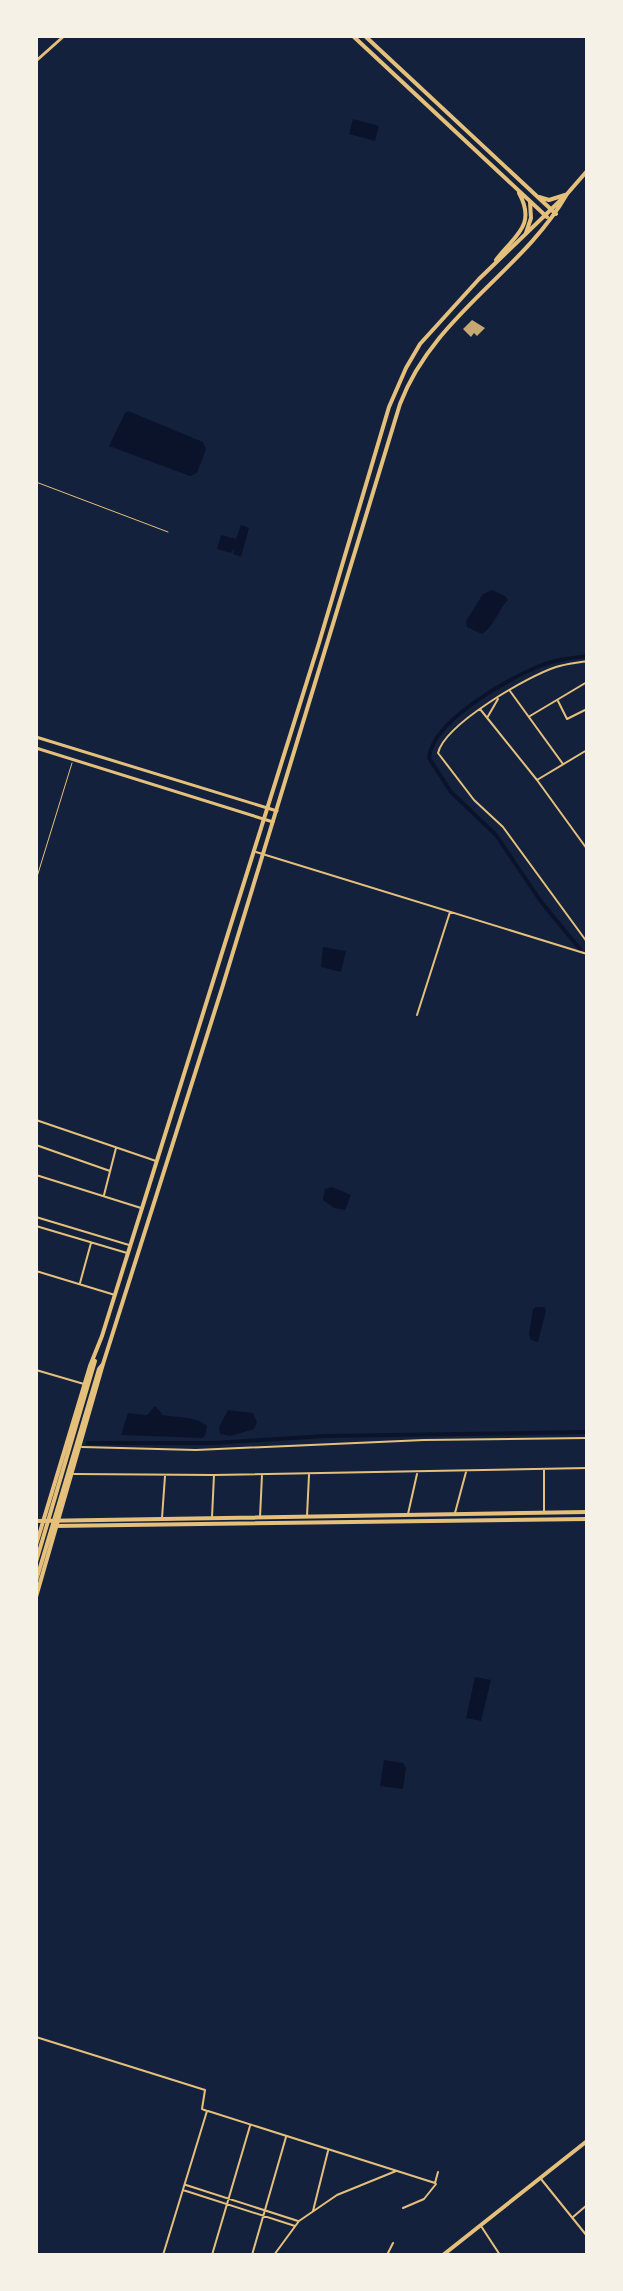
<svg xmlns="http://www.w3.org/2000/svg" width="623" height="2291" font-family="'Open Sans',sans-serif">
<rect width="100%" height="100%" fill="#14213d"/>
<path fill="#0b132b" d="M353,119L379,126L375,141L349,134Z
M128,411L203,442L206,449L197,473L190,476L109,446L125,413Z
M241,525L249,528L241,557L233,554L234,548L231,553L217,549L221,535L236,539Z
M492,590L505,596L508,600C499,609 493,628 482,634L467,627L466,621L483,594Z
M323,947L346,951L341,972L321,967Z
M332,1187L351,1195L345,1210L334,1208L323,1200L325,1189Z
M536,1307H545L546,1311L538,1342L531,1340L529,1334L533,1309Z
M155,1406L163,1415C178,1418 196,1416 207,1426L205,1436L202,1438L121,1435L128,1413L147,1415Z
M228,1410L253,1413L257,1422L254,1429L230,1436L220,1434L219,1427Z
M475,1677L491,1680L481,1721L466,1718Z
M384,1760L403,1763L406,1768L403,1789L380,1786Z"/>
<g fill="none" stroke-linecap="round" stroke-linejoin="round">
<path stroke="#0b132b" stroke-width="4" d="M580,949L542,903L496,835L451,792L429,758C432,721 507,680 537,667C552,660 571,658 587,656
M88,1443H214L324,1436L587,1432"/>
</g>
<path fill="#c6a872" d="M472,320L485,328L477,336L474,333L471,337L463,329Z"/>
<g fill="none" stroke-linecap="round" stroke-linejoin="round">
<path stroke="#e5c07b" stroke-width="1" d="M36,482L168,532
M36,880L72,763"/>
<path stroke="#e5c07b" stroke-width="2" d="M587,661C577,663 566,664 556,667C528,676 445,724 438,753L474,800L503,827L587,942
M510,691L563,764
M558,701L567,719L587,709
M480,709L537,780L587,849
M530,716L587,682
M487,718L498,699
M537,780L587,750
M256,852L587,954
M417,1015L450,912
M36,1120L156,1161
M36,1145L110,1171
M36,1175L141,1208
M104,1195L116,1148
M36,1217L129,1245
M36,1226L127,1253
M36,1271L115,1295
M80,1283L91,1243
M36,1370L84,1384
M82,1447L196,1450L424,1440L587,1438
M74,1474L214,1475L587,1468
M544,1512V1470
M455,1513L466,1472
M408,1514L417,1474
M307,1516L309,1475
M212,1517L214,1475
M260,1517L262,1475
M162,1518L165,1476
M36,2037L205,2090L202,2109L207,2111L163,2255
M208,2111L435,2183L438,2172
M541,2179L587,2236
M186,2185L298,2221
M183,2190L295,2226
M403,2208L424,2199L436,2184
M313,2211L328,2151
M573,2217L587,2205
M481,2226L500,2255
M212,2255L250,2126
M252,2255L286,2137
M274,2255L299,2221L337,2195L396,2171
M387,2255L393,2243
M528,2255H531"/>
<path stroke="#e5c07b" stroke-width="3" d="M36,61L64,36
M36,737L277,811
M36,748L273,822"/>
<path stroke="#e5c07b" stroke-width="4" d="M353,36L547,217
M365,36L556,214
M539,197L549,200L565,195
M526,233L531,218L530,202
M496,260C514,236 537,226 519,193
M36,1521L587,1512
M53,1526L587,1519
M443,2255L587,2141"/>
<path stroke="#e5c07b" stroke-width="4" d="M36,1545L90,1366L102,1336L319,643L389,407L406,368L420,344L479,279L567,194L587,171
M36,1562L95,1361
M36,1581L99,1369L103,1364
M36,1597L103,1364L223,985L400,404C434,315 522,272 567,194"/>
</g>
<rect width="623" height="2291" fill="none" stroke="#f6f1e7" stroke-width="76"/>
</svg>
